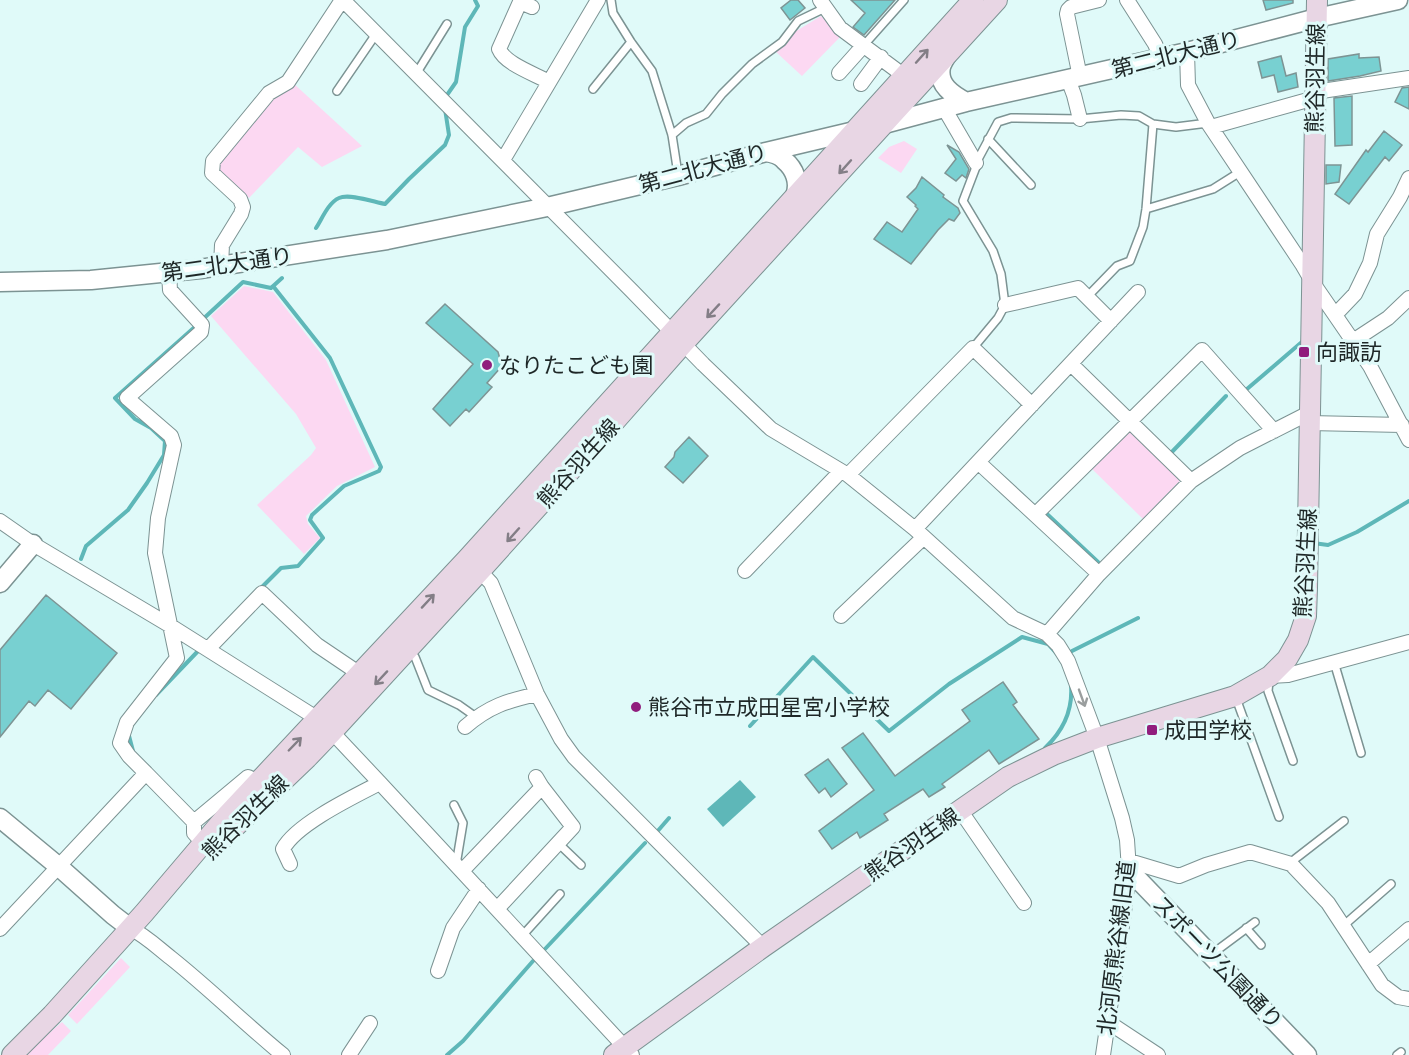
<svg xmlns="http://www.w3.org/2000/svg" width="1409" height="1055" font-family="Spectral,'Noto Sans JP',serif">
<rect width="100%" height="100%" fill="#e0faf9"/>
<path fill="#fcd8f2" d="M821,16L842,35L802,76L776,52L793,33Z
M293,83L362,146L322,167L298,147L249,198L219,173L218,163L258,109Z
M904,141L917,149L901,173L878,158L889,147Z
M244,286L273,292L326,360L375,467L337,486L306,516L308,524L320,538L304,554L257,505L311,455L316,448L296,414L211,316Z
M1128,429L1180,481L1143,519L1091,468Z
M121,958L130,967L77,1024L68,1015Z
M62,1022L71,1031L48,1055H24Z"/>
<path fill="#5eb7b8" d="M740,780L756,797L723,827L707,809Z"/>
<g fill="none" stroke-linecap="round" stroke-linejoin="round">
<path stroke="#5eb7b8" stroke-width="4" d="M447,95L456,82L465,27L478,6L475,0
M316,228C322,219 328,203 339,198C349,193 374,202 385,204L409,179L445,145L449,135L445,109
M202,320L243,282L271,288L282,278
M1247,389L1303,341
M1168,456L1226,396
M1047,514L1098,562
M1313,543L1328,545L1357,532L1409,501
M81,559L86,546L128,510L147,483L164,455L165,441L151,428L135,419L115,398L197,325
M260,589L281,568L298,566L323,538L310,520L312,515L344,486L379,471L381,467L330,358L273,286
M1072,651L1138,618
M156,695L199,650
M750,726L813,657L889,731L949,684L1022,637L1048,644L1057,654
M128,732L133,751
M1045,748C1063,731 1073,710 1071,685
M656,833L669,818
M545,949L645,843
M447,1055L463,1041L533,961"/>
</g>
<path fill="#78d0d1" stroke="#7d9494" stroke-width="1.5" d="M791,0H798L805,8L790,20L781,8Z
M851,0H895L864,35L853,27L865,13Z
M1263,0H1293V3L1266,10Z
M1359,54V58L1379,57L1381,71L1360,76L1328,81V59Z
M1281,56L1286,76L1296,73L1298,87L1278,92L1274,75L1262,78L1258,62Z
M1409,87V109L1395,102L1402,88Z
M1352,96V145L1335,146L1334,98Z
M1384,131L1402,145L1389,161L1385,157L1349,204L1335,194L1366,150L1368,152Z
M947,145L959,152L969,169L966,178L962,175L956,181L945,173L956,159Z
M1326,165H1341L1339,182L1326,184Z
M922,177L944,195L943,197L958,208L960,213L954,221L949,219L938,230L911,264L874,239L887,222L902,232L918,209L915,206L916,205L907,197L916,188Z
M445,304L498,352L502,366L487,383L492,387L469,412L466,409L450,426L433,409L473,364L426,323Z
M689,437L708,456L683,483L665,467L674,457L675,452Z
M46,595L117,653L71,709L48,690L35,706L29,701L0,737V650Z
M1003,682L1017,702L1013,705L1039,739L999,764L989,750L942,784L945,787L929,797L923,789L884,814L888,820L860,838L857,832L832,849L819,831L874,790L842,748L863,733L895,776L970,721L962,710Z
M828,759L847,784L831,797L825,788L819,793L805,775Z"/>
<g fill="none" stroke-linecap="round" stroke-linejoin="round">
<defs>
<path id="service" d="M611,0L613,13L631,42L652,71L672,135L678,174
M864,45L904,0
M416,74L447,24
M593,89L631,42
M337,91L376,34
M672,135L686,123L706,114L722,94L752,64L782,42L798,21L825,8
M988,139L1031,185
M1146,209L1213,189L1240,172
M1087,297L1117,266L1130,261L1143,227L1146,209L1153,124
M973,348L998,318L1005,305L1001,274L993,251L963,201L976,167V163L998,122L1011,118L1080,119L1121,115L1139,116L1153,124L1176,127L1208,123
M415,657L428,690L459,705L476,717
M1334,662L1361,753
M1269,681L1268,691L1293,761
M1236,698L1279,817
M454,805L463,823L456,865
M558,843L581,865
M1291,864L1295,859L1344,821
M1343,926L1391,884
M1246,928L1261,945
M522,936L560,894
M1212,954L1255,922
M1397,1055L1401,1052"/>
<path id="minor" d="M343,0L632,291L703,364L771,429L848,475L915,529L1013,618L1047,634L1058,645L1068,661L1097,738L1122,818L1127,840L1129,870L1124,912L1103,1055
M820,0L840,28L911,81
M1127,0L1155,44L1161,58
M532,7L520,2L499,49C505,64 535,74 549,82
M1187,52L1188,85L1208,123L1302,264L1313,283L1370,366L1409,440
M839,73L864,45
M1080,77L1067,14L1068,10L1071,7L1099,0
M1068,79L1074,95L1080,119
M861,84L881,57
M1315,92L1409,78
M944,108L976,163
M1211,127L1315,98
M503,160L598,0
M221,266L222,245L241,214L243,207L240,199L212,173L213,161L269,93L288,82L342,0
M1005,305L1078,288L1111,321
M1335,315L1355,294L1370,263L1377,234L1400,197L1409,178
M1353,341L1388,318L1409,298
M1071,364L1191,481
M1309,423L1402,425
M978,462L1099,574
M848,475L973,348L1032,405
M1036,514L1202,350L1274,431
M0,521L33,544L169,625L318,719L332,732L380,783L632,1055
M915,529L1138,292
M474,565L491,583L537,694L561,739L574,757L763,947
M745,571L841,471
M841,616L924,537
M1047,634L1099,574L1191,481L1240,448L1309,413
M208,649L262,593L317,645L360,674
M1270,676L1288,675L1409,642
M465,727C489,706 507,701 537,694
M146,773L194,822V833L203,843
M960,810L1024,903
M194,822L248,777L258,782
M1129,861L1179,876L1206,865L1250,852L1291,864L1328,903L1382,985L1398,997L1409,999
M290,864L283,849C296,824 355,796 380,783
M462,871L542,787
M497,909L573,827L542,787L536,777
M130,928C146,936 157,947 171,958C210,989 245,1024 283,1055
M0,929L146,773L129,756L120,743L127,722L177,658L155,553L158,518L174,445L171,436L127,398L201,332L202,325L170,290L169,272
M1368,964L1409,929
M438,971L453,928L479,889
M1108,1022L1158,1055
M349,1055L370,1023"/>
<path id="tertiary" d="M948,53C946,57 942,63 941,67C937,85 953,95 966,102
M766,152C772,153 780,155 784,160C795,169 800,183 795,196
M0,282L91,280L200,269L387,240L547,207L678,176L766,152L884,124L966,102L1187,52L1317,18L1398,0
M0,583L33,544
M0,818L58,866L113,915L130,928
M1129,870L1307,1055"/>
<path id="secondary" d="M216,845L307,758L332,732L480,571L608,429L683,344L997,0
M12,1055L52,1015L144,913L228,814L467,559L973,0
M614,1055L763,947L1008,777L1053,755L1097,738L1235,696L1270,676L1287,659L1298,640L1306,616L1307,588L1317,0"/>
</defs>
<use href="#service" stroke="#7c9393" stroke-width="10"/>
<use href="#minor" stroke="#7c9393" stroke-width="16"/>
<use href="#tertiary" stroke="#7c9393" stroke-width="21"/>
<use href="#secondary" stroke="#7c9393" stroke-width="22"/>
<use href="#service" stroke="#fff" stroke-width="7"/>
<use href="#minor" stroke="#fff" stroke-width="14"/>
<use href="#tertiary" stroke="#fff" stroke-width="18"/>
<use href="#secondary" stroke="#e8d6e4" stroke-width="20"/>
</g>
<defs><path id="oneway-shaft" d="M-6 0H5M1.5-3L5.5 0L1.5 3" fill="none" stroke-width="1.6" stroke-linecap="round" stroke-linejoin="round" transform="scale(1.5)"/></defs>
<g stroke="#837e86">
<use href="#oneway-shaft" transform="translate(922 56) rotate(-48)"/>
<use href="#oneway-shaft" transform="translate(845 167) rotate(132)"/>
<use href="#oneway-shaft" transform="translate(713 311) rotate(133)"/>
<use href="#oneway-shaft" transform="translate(513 535) rotate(132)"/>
<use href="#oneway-shaft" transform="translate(428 601) rotate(-47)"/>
<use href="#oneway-shaft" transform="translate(381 678) rotate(133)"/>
<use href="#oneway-shaft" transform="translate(295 744) rotate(-46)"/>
</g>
<use stroke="#9a9e9e" href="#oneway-shaft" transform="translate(1082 698) rotate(70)"/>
<g fill="#901d7d" stroke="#e0faf9" stroke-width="2">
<rect x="1298" y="346" width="12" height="12" rx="3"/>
<circle cx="487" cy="365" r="6"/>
<circle cx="636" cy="707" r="6"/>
<rect x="1146" y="724" width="12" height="12" rx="3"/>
</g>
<g text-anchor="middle" stroke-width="6" stroke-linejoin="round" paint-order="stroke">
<g font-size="22" fill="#1e2727" stroke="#e0faf9">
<text transform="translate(1176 54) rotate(-14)" y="8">第二北大通り</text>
<text transform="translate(1315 78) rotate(-89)" y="8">熊谷羽生線</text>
<text transform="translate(703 168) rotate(-15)" y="8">第二北大通り</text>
<text transform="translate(227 264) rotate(-8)" y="8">第二北大通り</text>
<text transform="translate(578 463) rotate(-48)" y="8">熊谷羽生線</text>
<text transform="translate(1305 563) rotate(-87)" y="8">熊谷羽生線</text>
<text transform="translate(245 817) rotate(-44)" y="8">熊谷羽生線</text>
<text transform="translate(912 844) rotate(-35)" y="8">熊谷羽生線</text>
<text transform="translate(1116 948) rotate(-83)" y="8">北河原熊谷線旧道</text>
<text transform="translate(1218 962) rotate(46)" y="8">スポーツ公園通り</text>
</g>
<g font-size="22" fill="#1e2727" stroke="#e0faf9" text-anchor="start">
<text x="1316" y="360">向諏訪</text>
<text x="499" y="373">なりたこども園</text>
<text x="648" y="715">熊谷市立成田星宮小学校</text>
<text x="1164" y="738">成田学校</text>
</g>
</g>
</svg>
